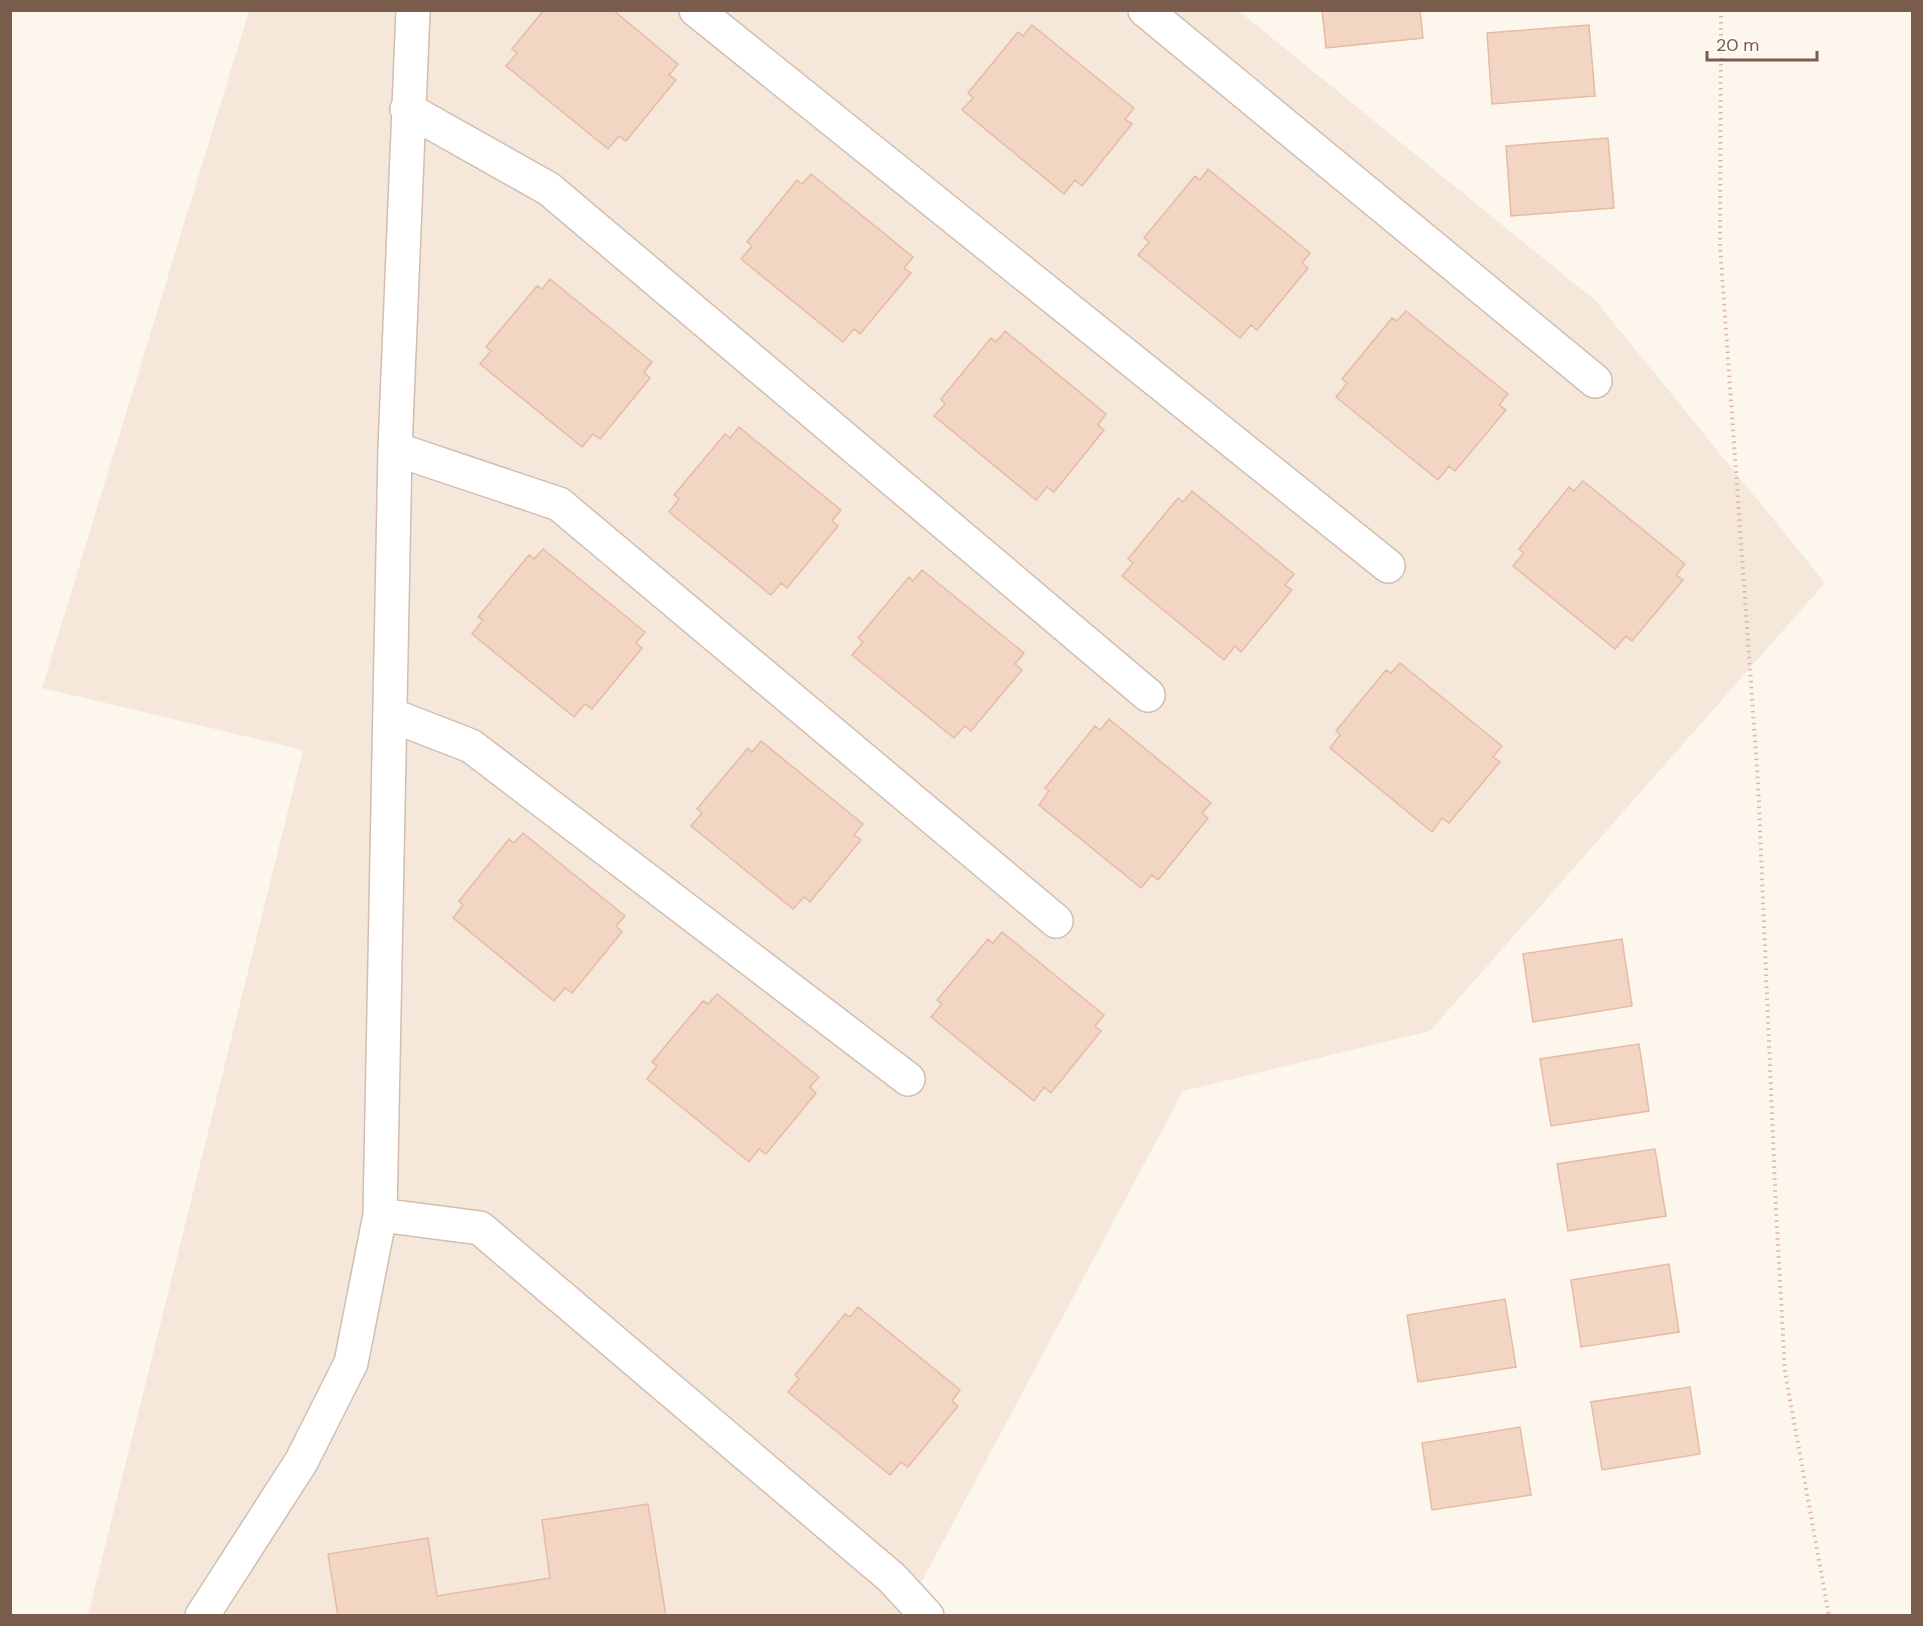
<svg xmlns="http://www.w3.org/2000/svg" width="1923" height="1626" font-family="'DM Sans',sans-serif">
<rect width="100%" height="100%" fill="#fdf6ec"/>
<path fill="#f5e8da" d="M249,11H1239L1596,301L1825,583L1430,1031L1183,1091L904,1615H88L303,750L42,688Z"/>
<path fill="#f3d5c3" stroke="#e6bba3" stroke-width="1.5" d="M544,10H613L678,64L669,75L676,80L626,141L619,136L608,149L506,66L517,53L512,49Z
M1322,10H1420L1423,38L1326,48Z
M1032,25L1134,108L1125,119L1132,124L1082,186L1075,180L1064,194L962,110L973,98L968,93L1018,32L1023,36Z
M1589,25L1595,96L1492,104L1487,33Z
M1608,138L1614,208L1511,216L1506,146Z
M1208,169L1310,253L1302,263L1308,268L1257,330L1251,325L1240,338L1138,255L1149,242L1144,238L1195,176L1200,180Z
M811,174L913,257L904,268L911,273L860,334L854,329L843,342L741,259L752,246L747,242L797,180L802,184Z
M550,279L652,362L644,372L650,378L600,439L593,434L582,447L480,364L491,351L486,347L537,286L542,289Z
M1406,311L1508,394L1499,405L1506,410L1455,471L1449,466L1438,480L1336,397L1347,383L1342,379L1392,318L1397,321Z
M1005,331L1106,414L1098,425L1104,430L1054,492L1047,487L1036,500L934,416L945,404L941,399L991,338L996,342Z
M739,427L841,510L832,521L838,526L787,588L781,583L771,595L669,512L679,499L674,495L725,434L730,438Z
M1583,481L1685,564L1676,575L1683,580L1632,641L1626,636L1615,649L1513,566L1524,553L1519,549L1569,487L1574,491Z
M1192,491L1294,574L1285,585L1292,590L1241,652L1235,646L1224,660L1122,576L1133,563L1128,559L1178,498L1183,502Z
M543,549L645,632L636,643L642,648L592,709L585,704L574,717L472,634L483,620L478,617L529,555L534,559Z
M922,570L1024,653L1015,664L1022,670L971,731L965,726L954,738L852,655L863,642L858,638L909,577L913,581Z
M1400,663L1502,746L1493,757L1500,762L1449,823L1442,818L1432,832L1330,748L1340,735L1336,731L1386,670L1391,673Z
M1109,719L1211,803L1202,813L1208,818L1158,880L1152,875L1141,888L1039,805L1049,791L1045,788L1095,726L1100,730Z
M761,741L863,824L854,835L861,840L810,902L804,897L793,909L691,826L702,813L697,809L748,748L752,752Z
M523,833L625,916L616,926L622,932L572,993L565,988L554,1001L453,918L463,905L459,901L509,839L514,843Z
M1002,932L1104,1015L1095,1026L1101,1031L1051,1093L1044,1087L1034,1101L931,1017L942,1004L937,1000L988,939L993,943Z
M1622,939L1632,1006L1533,1022L1523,954Z
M717,994L819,1077L810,1087L816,1093L766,1154L759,1149L749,1162L647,1079L657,1066L652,1062L703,1001L708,1004Z
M1639,1044L1649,1111L1551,1126L1540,1059Z
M1655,1149L1666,1216L1568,1231L1557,1164Z
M1669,1264L1679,1332L1581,1347L1571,1280Z
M1505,1299L1516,1367L1418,1382L1407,1315Z
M858,1307L960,1390L952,1401L958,1406L908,1467L901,1462L890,1475L788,1392L799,1379L795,1375L845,1314L850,1317Z
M1690,1387L1700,1454L1602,1470L1591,1402Z
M1520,1427L1531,1495L1432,1510L1422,1443Z
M648,1504L666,1616H338L328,1554L428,1538L437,1596L550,1578L542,1520Z"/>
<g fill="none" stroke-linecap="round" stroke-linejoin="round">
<defs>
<path id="minor" d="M696,10L1388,566
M1145,10L1595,381
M407,109L549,189L1148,695
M395,449L559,504L1056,921
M391,715L471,746L908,1079
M380,1215L480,1228L892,1578L927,1616
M202,1616L301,1462L351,1363L380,1215L395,449L413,10"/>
</defs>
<use href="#minor" stroke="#d1beb0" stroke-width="36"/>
<path stroke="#d9b8a5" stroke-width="4" stroke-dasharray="1.5 4.5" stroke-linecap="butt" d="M1721,10L1720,246L1758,782L1776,1209L1785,1372L1829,1616"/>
<use href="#minor" stroke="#fff" stroke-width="33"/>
</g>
<rect width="1923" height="1626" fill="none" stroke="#7a5c4d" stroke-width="24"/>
<path d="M1707 51v9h110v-9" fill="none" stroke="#7a5c4d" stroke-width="3"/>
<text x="1716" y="51" font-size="18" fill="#7a5c4d" stroke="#fffaf3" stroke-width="4.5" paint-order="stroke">20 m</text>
</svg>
